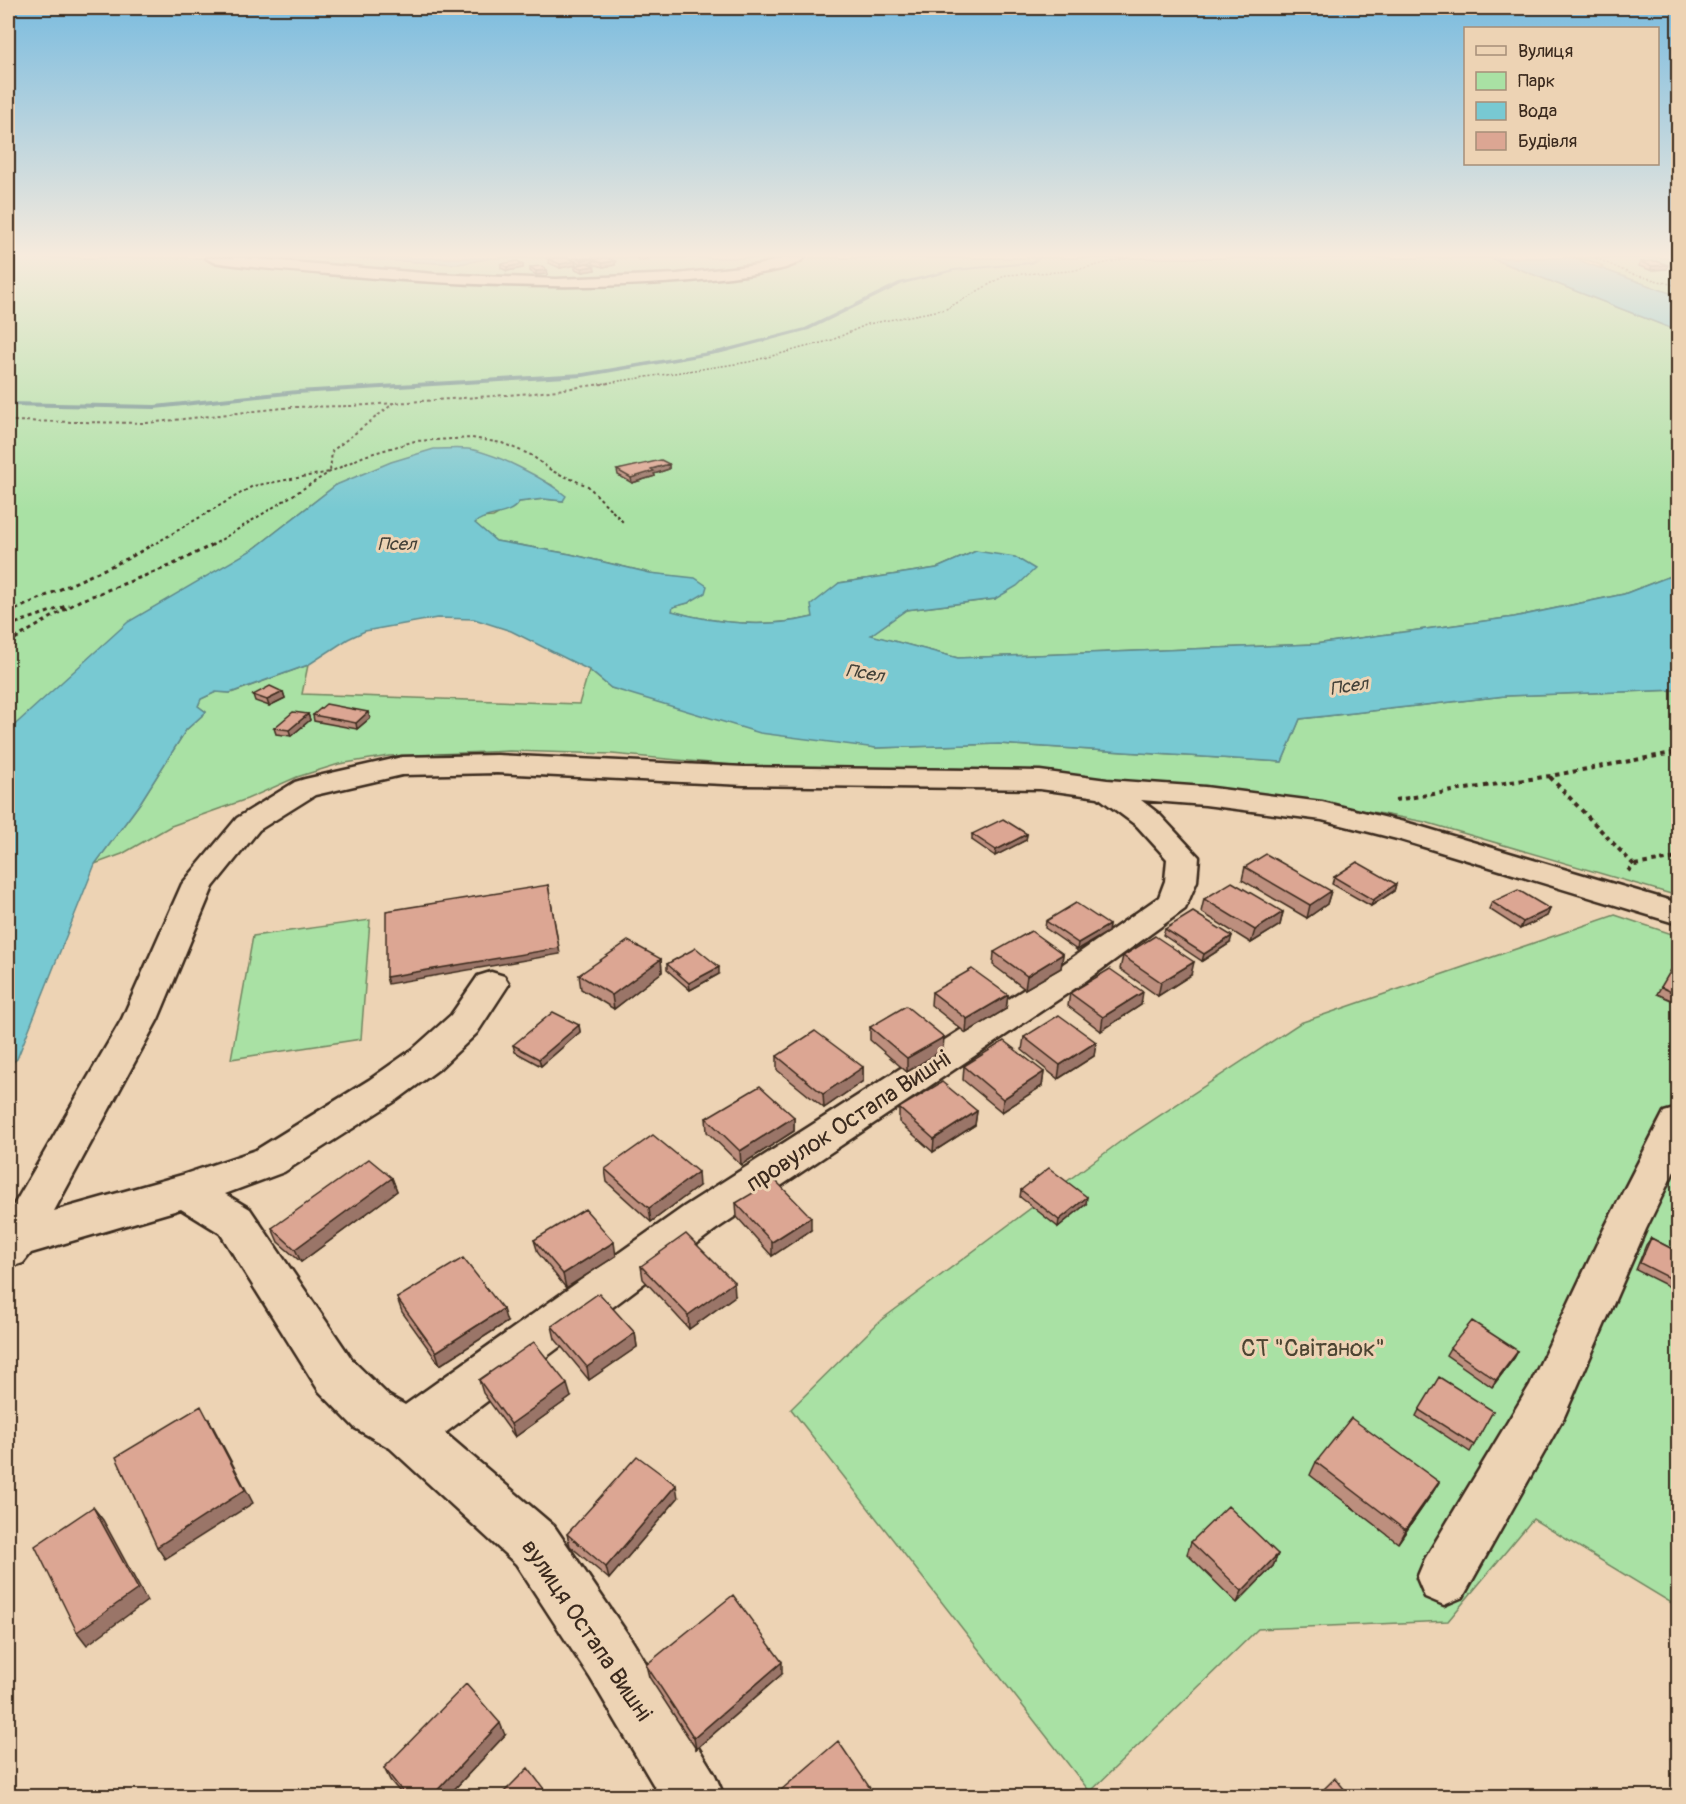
<svg xmlns="http://www.w3.org/2000/svg" width="1686" height="1804" font-family="Pangolin,sans-serif">
<rect width="100%" height="100%" fill="#edd3b4"/>
<filter id="ink" filterUnits="userSpaceOnUse"><feTurbulence type="fractalNoise" baseFrequency=".0167" numOctaves="2"/><feDisplacementMap in="SourceGraphic" scale="12" xChannelSelector="R" yChannelSelector="G"/><feConvolveMatrix kernelMatrix="1 2 1 2 8 2 1 2 1" color-interpolation-filters="sRGB"/></filter>
<g filter="url(#ink)">
<path fill="#a9e1a4" stroke="#728661" stroke-width="1.5" d="M8,258H346L458,264L491,258H1491L1678,331V573L1624,594L1514,617L1315,644L958,658L870,635L906,610L995,599L976,551L937,568L839,583L813,617C768,628 716,624 671,611L673,607L688,603L650,573L570,554L496,541L474,523L480,518L493,517L519,502L544,499L563,501L552,485L529,474L336,485L255,548L8,731Z
M1572,258H1678V296L1598,268L1603,266L1591,261Z
M308,665L302,694L579,704L589,670L611,688L876,748L999,744L1282,762L1300,719L1505,696L1678,690V893L1671,894L1425,822L1319,802L1015,769L744,766L612,754L510,751L389,756L339,764L297,777L247,799L171,826L122,854L95,864L140,803L186,730L206,712L198,706L201,699L216,692L231,693Z
M1615,915L1678,936V1607L1533,1519L1448,1621L1258,1629L1090,1792L791,1409L881,1320L1121,1141L1300,1023Z
M370,920L361,1039L231,1059L253,936Z"/>
<path fill="#78c9d2" stroke="#60898a" stroke-width="1.5" d="M346,258H491L458,264Z
M1491,258H1572L1678,296V331Z
M434,449C445,449 457,448 468,449C496,453 544,478 566,496L563,501L544,499L519,502C510,517 486,512 475,523L496,541L570,554L650,573L695,578L707,586L705,593L688,603L673,607L672,611C716,624 768,628 813,617L811,605L839,583L937,568L976,551L1015,557L1035,569L1017,586L995,599L906,610L871,635L958,658L1315,644L1514,617L1624,594L1678,573V651L1676,653L1678,656V690L1505,696L1300,719L1282,762L999,744L876,748L760,733L611,688L589,670L511,631L474,619L437,618L365,631L348,639L308,665L230,693L216,692L201,699L198,706L206,712L186,730L140,803L95,864L17,1059L8,1066V731L128,622L255,548L336,485L391,462Z"/>
<g fill="none" stroke-linecap="round" stroke-linejoin="round">
<path fill="#60898a" fill-rule="evenodd" d="M1038,258H1043L1031,264L954,271L903,284L809,330L722,353L583,377L297,394L155,409L8,406V402L155,405L297,390L583,373L720,350L805,328L899,282L954,269L1030,262Z"/>
<defs>
<path id="minor" d="M206,258H243L435,274L556,279L677,274L758,265L786,258H804C791,272 748,274 730,277C611,291 495,287 376,278C321,273 267,270 213,262Z
M497,755L744,767L1040,771L1107,780L1205,787L1322,802L1412,824L1678,903V924L1401,840L1322,820L1205,805L1141,800L1159,814L1199,857L1197,881L1185,909L1080,985L715,1230L445,1433L554,1526L631,1639L715,1775L724,1796H660L591,1679L516,1564L390,1448L355,1428L319,1391L220,1233L181,1209L31,1253L23,1263L8,1268V1215L122,1019L182,884L237,818L295,782L305,779L402,757ZM497,773L744,785L1040,789L1098,797L1137,826L1167,859L1165,881L1159,897L1056,969L685,1206L405,1405L389,1396L353,1361L250,1209L225,1194L284,1172L397,1100L439,1069L477,1033L509,984L504,976L491,972L478,976L451,1015L413,1049L369,1080L256,1150L182,1175L54,1211L158,1019L213,887L259,830L315,795L402,775Z
M1678,1108V1163L1646,1229L1564,1417L1463,1597L1444,1605L1425,1597L1417,1578L1425,1559L1530,1385L1604,1229L1664,1112Z"/>
</defs>
<use href="#minor" stroke="#3b2a1e" stroke-width="5"/>
<path stroke="#3b2a1e" stroke-width="1.5" stroke-dasharray="2 2" stroke-linecap="butt" d="M1596,258L1631,274L1678,286
M599,384L749,362L832,340L868,324L946,309L1006,275L1071,271L1128,258"/>
<path stroke="#3b2a1e" stroke-width="2" stroke-dasharray="3 3" stroke-linecap="butt" d="M8,421L147,423L292,407L352,406L534,393L610,383
M151,546L253,486L330,472L332,451L394,403
M211,546L330,472L364,456L415,441L472,438L502,443L531,455L552,471L588,486L623,522"/>
<path stroke="#3b2a1e" stroke-width="3" stroke-dasharray="4 4" stroke-linecap="butt" d="M8,613L131,557L153,544
M8,626L69,605
M8,643L79,601L170,566L214,544
M1672,753L1678,752"/>
<path stroke="#3b2a1e" stroke-width="4" stroke-dasharray="4.5 4.5" stroke-linecap="butt" d="M1550,777L1634,865
M1395,800L1550,776L1678,752
M1628,871L1634,865L1678,858"/>
<use href="#minor" fill="#edd3b4" fill-rule="evenodd"/>
</g>
<path fill="#bd8f7e" stroke="#3b2a1e" stroke-width="1.5" d="M573,258H593V260L615,261V265L603,267L593,264V262L587,263L594,266L595,270L583,272L575,269V266L582,264L573,260Z
M548,259L575,261L576,265L560,268L549,263Z
M1640,262L1667,269L1650,270L1639,266Z
M501,264H523V268L507,271L501,268Z
M530,267L548,274L536,275L530,271Z
M669,464V469L654,474L655,476L632,483L618,475L617,470Z
M283,692L285,698L269,706L255,701L253,695Z
M308,714L310,720L291,736L276,734L274,728Z
M313,715L370,718L357,729L314,721Z
M972,834H1027L1026,840L995,856L972,840Z
M1245,867L1331,891L1327,904L1307,918L1242,880Z
M1334,877L1396,884L1394,891L1371,906L1332,884Z
M1204,899L1283,912L1280,925L1251,943L1201,912Z
M1492,902L1550,909L1547,916L1520,929L1489,909Z
M1046,921L1109,925L1108,932L1077,950L1045,928Z
M1165,929L1230,943L1202,961L1163,935Z
M994,952L1063,954L1061,968L1025,989L993,965Z
M1123,956L1191,975L1158,996L1120,969Z
M661,959L662,972L614,1009L581,989L579,975Z
M667,964L719,974L690,990L667,970Z
M1678,973V1003L1657,994L1661,987Z
M932,992L1008,995L1006,1009L966,1033L931,1005Z
M1070,993L1141,1005L1101,1031L1068,1006Z
M579,1025L580,1032L541,1066L515,1052L513,1045Z
M870,1027L943,1050L907,1072L870,1040Z
M1024,1037L1096,1042L1094,1056L1058,1079L1022,1050Z
M777,1056L863,1067V1081L824,1108L777,1070Z
M964,1066L1044,1072L1042,1086L1002,1112L963,1080Z
M899,1108L977,1111L975,1125L933,1152L899,1122Z
M794,1117V1131L741,1165L707,1132L706,1118Z
M605,1169L699,1186L651,1222L607,1182Z
M392,1178L397,1191L301,1262L278,1242L272,1228Z
M1021,1190L1086,1204L1058,1227L1020,1197Z
M736,1203L811,1230L772,1256L737,1217Z
M1651,1238L1678,1252V1291L1636,1270L1646,1245Z
M534,1240L616,1256L566,1288L538,1253Z
M641,1266L735,1296L689,1329L643,1279Z
M397,1298L507,1322L440,1365L402,1312Z
M552,1326L635,1333L637,1347L589,1380L555,1339Z
M1450,1348L1518,1351L1514,1358L1492,1387L1446,1355Z
M479,1380L571,1397L515,1437L483,1393Z
M1419,1410L1493,1411L1470,1452L1416,1416Z
M1316,1462L1439,1482L1431,1495L1398,1543L1310,1475Z
M678,1498L609,1579L570,1546L567,1534Z
M1191,1542L1278,1554L1273,1566L1237,1603L1187,1554Z
M646,1665L782,1674L696,1749L649,1677Z
M505,1735L447,1797H404L390,1780L384,1768Z"/>
<path fill="#9a7467" stroke="#3b2a1e" stroke-width="1.5" d="M593,258V262L582,264V260Z
M637,258H649V259L638,261Z
M575,261L576,265L560,268V264Z
M615,261V265L603,267L602,263Z
M523,264V268L507,271V267Z
M1668,265L1667,269L1650,270L1652,266Z
M594,266L595,270L583,272L582,268Z
M547,270L548,274L536,275V271Z
M669,464V469L654,474L655,476L632,483L631,478L651,469Z
M283,692L285,698L269,706L267,700Z
M368,712L370,718L357,729L356,723Z
M308,714L310,720L291,736L289,730Z
M1027,834L1026,840L995,856L996,850Z
M1396,884L1394,891L1371,906L1373,900Z
M548,885L560,954L388,984L386,977Z
M1331,891L1327,904L1307,918L1310,905Z
M1550,909L1547,916L1520,929L1523,922Z
M1283,912L1280,925L1251,943L1255,930Z
M1109,925L1108,932L1077,950L1078,943Z
M1232,936L1230,943L1202,961L1204,954Z
M1063,954L1061,968L1025,989L1027,976Z
M661,959L662,972L614,1009L612,995Z
M1194,962L1191,975L1158,996L1161,982Z
M719,967V974L690,990L689,983Z
M1143,992L1141,1005L1101,1031L1103,1017Z
M1008,995L1006,1009L966,1033L967,1019Z
M579,1025L580,1032L541,1066L539,1059Z
M944,1037L943,1050L907,1072V1058Z
M1096,1042L1094,1056L1058,1079L1060,1065Z
M863,1067V1081L824,1108L823,1094Z
M1044,1072L1042,1086L1002,1112L1003,1099Z
M977,1111L975,1125L933,1152L934,1139Z
M794,1117V1131L741,1165L740,1151Z
M698,1172L699,1186L651,1222L649,1208Z
M392,1178L397,1191L301,1262L295,1249Z
M1087,1197L1086,1204L1058,1227L1059,1220Z
M811,1217V1230L772,1256V1242Z
M614,1242L616,1256L566,1288L563,1274Z
M734,1282L735,1296L689,1329L688,1315Z
M503,1309L507,1322L440,1365L436,1352Z
M635,1333L637,1347L589,1380L587,1367Z
M1518,1351L1514,1358L1492,1387L1496,1380Z
M567,1384L571,1397L515,1437L511,1424Z
M209,1419L253,1503L165,1559L157,1547Z
M1439,1482L1431,1495L1398,1543L1405,1530Z
M676,1485L678,1498L609,1579L606,1567Z
M93,1507L103,1520L147,1601L87,1645L77,1632Z
M1278,1554L1273,1566L1237,1603L1242,1591Z
M782,1662V1674L696,1749L694,1738Z
M500,1723L505,1735L447,1797H431Z"/>
<path fill="#dca693" stroke="#3b2a1e" stroke-width="1.5" d="M555,258H567L575,261L560,264L548,259Z
M576,258H593L582,260Z
M603,258H607L615,261L602,263L593,260Z
M517,261L523,264L507,267L501,264Z
M1656,261L1668,265L1652,266L1640,262Z
M587,263L594,266L582,268L575,266Z
M542,266L547,270L536,271L530,267Z
M661,460L669,464L651,469L654,471L631,478L617,470Z
M270,686L283,692L267,700L253,695Z
M326,704L368,712L356,723L313,715Z
M293,712L308,714L289,730L274,728Z
M1003,819L1027,834L996,850L972,834Z
M1266,854L1331,891L1310,905L1245,867Z
M1357,862L1396,884L1373,900L1334,877Z
M1232,882L1283,912L1255,930L1204,899Z
M548,885L559,948L386,977V911Z
M1518,890L1550,909L1523,922L1492,902Z
M1076,903L1109,925L1078,943L1046,921Z
M1193,912L1232,936L1204,954L1165,929Z
M1031,931L1063,954L1027,976L994,952Z
M1155,936L1194,962L1161,982L1123,956Z
M628,941L661,959L612,995L579,975Z
M696,948L719,967L689,983L667,964Z
M972,969L1008,995L967,1019L932,992Z
M1110,969L1143,992L1103,1017L1070,993Z
M1671,970L1678,973V995L1661,987Z
M906,1006L944,1037L907,1058L870,1027Z
M553,1012L579,1025L539,1059L513,1045Z
M1059,1015L1096,1042L1060,1065L1024,1037Z
M815,1031L863,1067L823,1094L777,1056Z
M1004,1041L1044,1072L1003,1099L964,1066Z
M942,1082L977,1111L934,1139L899,1108Z
M760,1086L794,1117L740,1151L706,1118Z
M653,1135L698,1172L649,1208L605,1169Z
M369,1159L392,1178L295,1249L272,1228Z
M1049,1168L1087,1197L1059,1220L1021,1190Z
M775,1180L811,1217L772,1242L736,1203Z
M585,1209L614,1242L563,1274L534,1240Z
M686,1234L734,1282L688,1315L641,1266Z
M1651,1238L1678,1252V1282L1640,1263Z
M463,1258L503,1309L436,1352L397,1298Z
M599,1293L635,1333L587,1367L552,1326Z
M1472,1321L1518,1351L1496,1380L1450,1348Z
M534,1342L567,1384L511,1424L479,1380Z
M1439,1377L1493,1411L1474,1445L1419,1410Z
M201,1406L245,1490L157,1547L116,1457Z
M1351,1418L1439,1482L1405,1530L1316,1462Z
M637,1456L676,1485L606,1567L567,1534Z
M1228,1506L1278,1554L1242,1591L1191,1542Z
M93,1507L138,1589L77,1632L35,1546Z
M733,1595L782,1662L694,1738L646,1665Z
M466,1684L500,1723L431,1797H407L384,1768Z
M838,1741L876,1797H774V1796Z
M528,1768L550,1797H499Z
M1335,1778L1351,1797H1316Z"/>
</g>
<linearGradient id="sky" x2="0" y2="1"><stop stop-color="#7bbcdf"/><stop offset="0.5" stop-color="#f7ebdd"/><stop offset="1" stop-color="#f7ebdd" stop-opacity="0"/></linearGradient>
<rect width="1686" height="511" fill="url(#sky)"/>
<g text-anchor="middle" stroke-width="6" stroke-linejoin="round" paint-order="stroke">
<g font-size="18" font-style="italic" fill="#444239" stroke="#edd3b4">
<text x="397" y="550">Псел</text>
<text transform="translate(865 673) rotate(9)" y="6">Псел</text>
<text transform="translate(1349 686) rotate(-9)" y="6">Псел</text>
</g>
<g font-size="24" fill="#3b2a1e" stroke="#edd3b4">
<text transform="translate(848 1121) rotate(-33)" y="8">провулок Остапа Вишні</text>
<text transform="translate(587 1630) rotate(56)" y="8">вулиця Остапа Вишні</text>
</g>
<g font-size="24" fill="#4c4532" stroke="#edd3b4">
<text x="1313" y="1356">СТ "Світанок"</text>
</g>
</g>
<rect width="1686" height="1804" fill="none" stroke="#edd3b4" stroke-width="30"/>
<rect x="15" y="15" width="1656" height="1774" fill="none" stroke="#3b2a1e" stroke-width="2" filter="url(#ink)"/>
<rect x="1464" y="27" width="195" height="138" fill="#edd3b4" stroke="#a68f78" stroke-width="1.5"/>
<rect x="1476" y="46" width="30" height="9" fill="#edd3b4" stroke="#a68f78" stroke-width="1.5"/>
<text x="1518" y="57" font-size="18" fill="#3b2a1e">Вулиця</text>
<rect x="1476" y="72" width="30" height="18" fill="#a9e1a4" stroke="#a68f78" stroke-width="1.5"/>
<text x="1518" y="87" font-size="18" fill="#3b2a1e">Парк</text>
<rect x="1476" y="102" width="30" height="18" fill="#78c9d2" stroke="#a68f78" stroke-width="1.5"/>
<text x="1518" y="117" font-size="18" fill="#3b2a1e">Вода</text>
<rect x="1476" y="132" width="30" height="18" fill="#dca693" stroke="#a68f78" stroke-width="1.5"/>
<text x="1518" y="147" font-size="18" fill="#3b2a1e">Будівля</text>
</svg>
